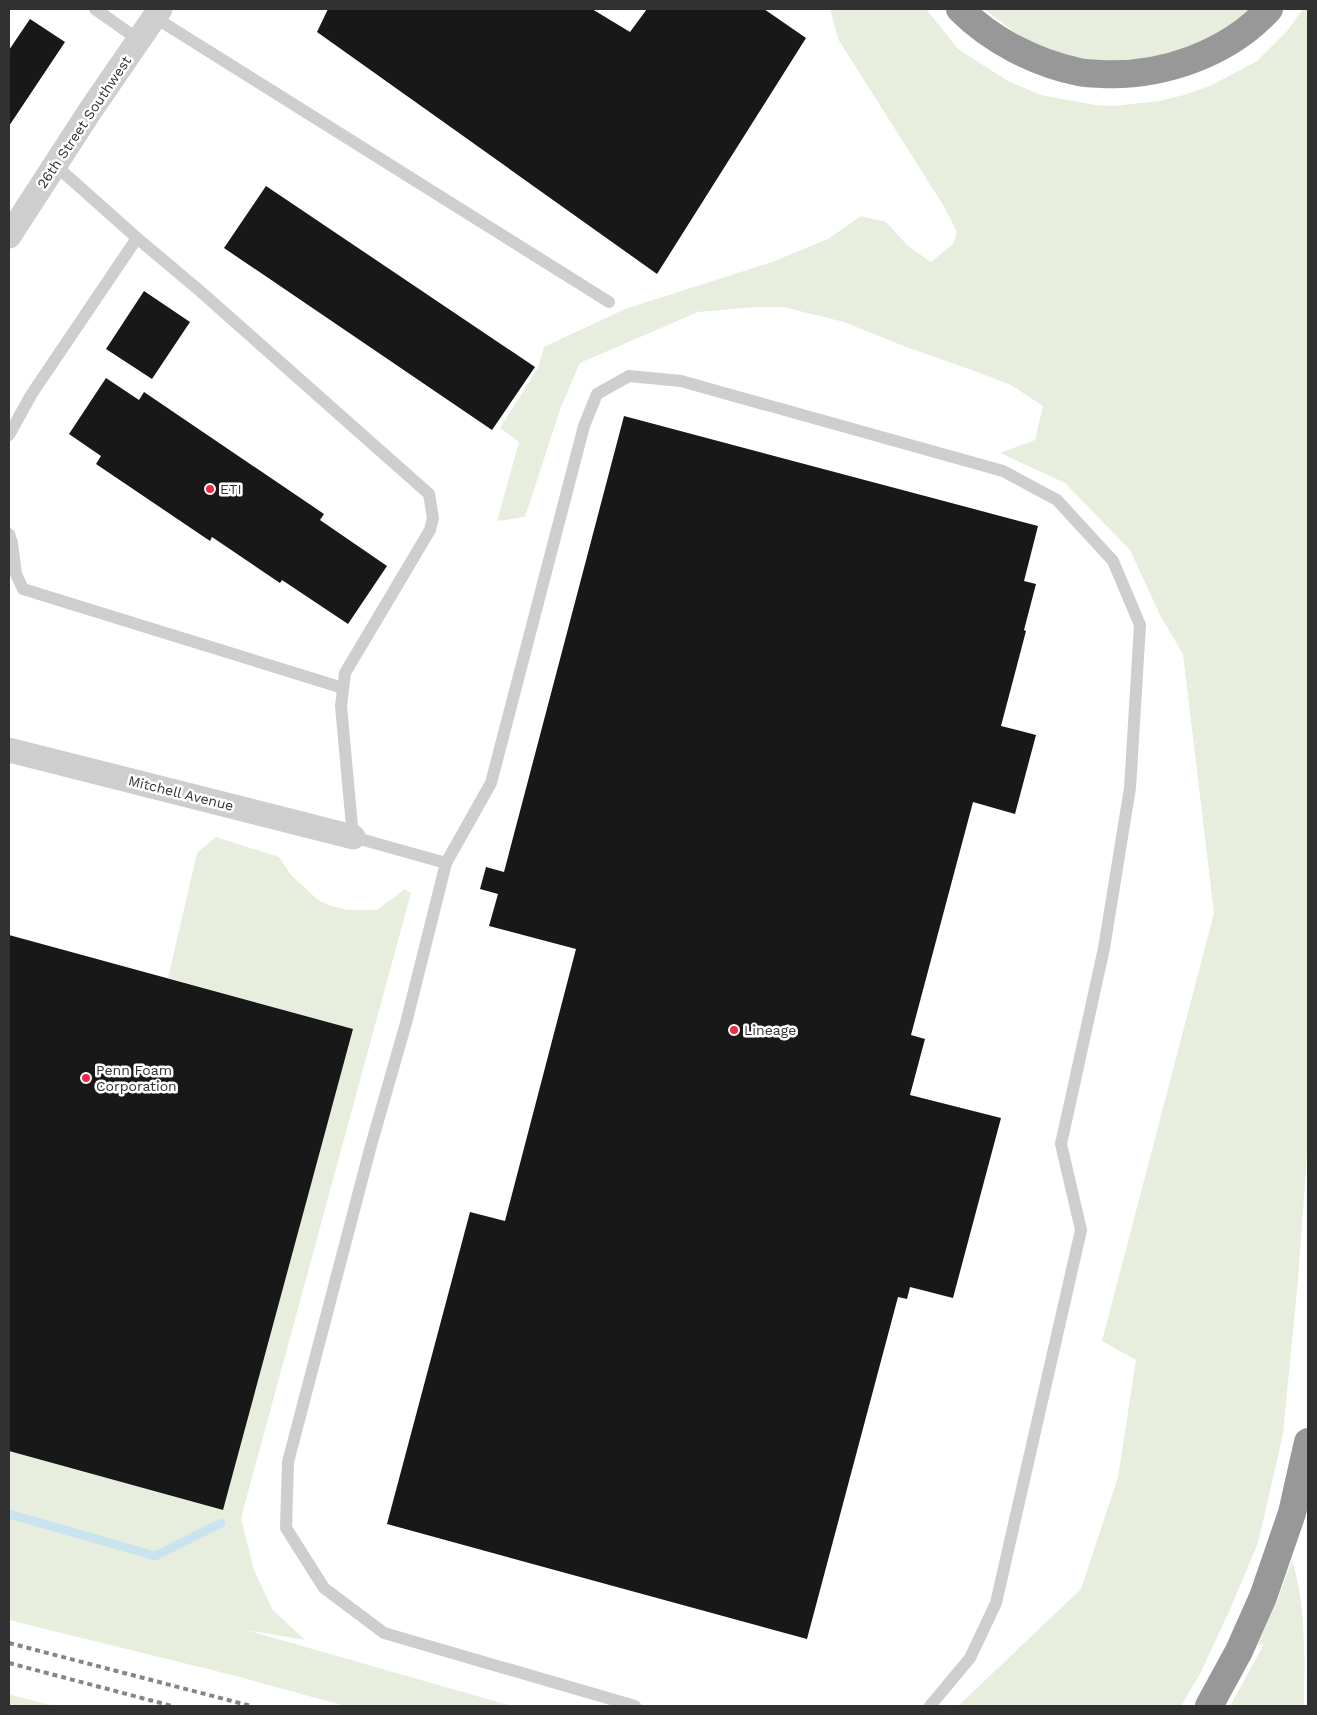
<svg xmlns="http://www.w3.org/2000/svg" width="1317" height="1715" font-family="'Work Sans',sans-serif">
<rect width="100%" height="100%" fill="#fff"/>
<path fill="#e8eede" d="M830,9H926L958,49L1008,81L1041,95L1095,105L1114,106L1159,101L1184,95L1212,85L1257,61L1287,31L1303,9H1308V1142L1298,1280L1283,1434L1258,1543L1228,1614L1200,1674L1181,1706H958L1081,1589L1118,1477L1136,1360L1102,1341L1214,913L1183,654L1160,615L1130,550L1065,483L1000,453L1035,440L1043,406L1011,385L969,369L906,347L844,322L783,307H756L698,312L580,363L561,407L525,517L497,521L519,442L500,428L538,368L544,347L625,309L772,262L828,239L861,216L886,222L908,246L931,262L953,244L957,232L945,208L838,39Z
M984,9H1249L1217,36L1182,51L1147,60L1090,62L1030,44Z
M216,837L279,857L291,875L318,900L328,905L347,910H377L405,889L411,893L241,1518L254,1570L272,1609L305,1640L246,1630L512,1706H345L236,1676L9,1620V1451L222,1510L353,1029L168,978L197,853Z
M1292,1560C1307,1608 1304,1656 1304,1706H1230L1264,1644L1258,1645L1279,1596Z
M9,1694L15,1696L55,1706H9Z"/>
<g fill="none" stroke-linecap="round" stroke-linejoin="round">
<path stroke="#c9e3ef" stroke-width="9" d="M9,1514L155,1556L221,1523"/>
</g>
<path fill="#181818" d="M328,9H592L630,32L647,9H764L806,38L657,274L317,32Z
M30,19L65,42L9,126V50Z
M266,186L535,367L492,430L224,248Z
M144,291L190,322L152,379L106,349Z
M106,378L139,400L144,392L324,514L320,520L387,566L348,624L282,580L280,583L212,537L210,541L96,464L101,456L69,434Z
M624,416L1038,526L1024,581L1036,584L1024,630L1026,631L1001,726L1036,735L1015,814L973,802L911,1035L925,1039L910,1095L1001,1118L953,1298L910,1287L907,1299L898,1297L807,1639L387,1524L470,1212L505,1221L576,949L489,926L498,894L480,889L486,867L504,872Z
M9,935L353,1029L223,1510L9,1451Z"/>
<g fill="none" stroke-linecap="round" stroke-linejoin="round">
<path stroke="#cecece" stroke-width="12" d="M95,9L139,40
M154,17L609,302
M55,165L137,238L200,291L429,494L433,518L430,530L345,673L341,706L353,837L446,863
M9,435L31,395L137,238
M9,534L12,543L16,574L23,589L343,688
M635,1706L384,1633L324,1588L286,1528L288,1462L370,1149L406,1023L446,863L491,783L584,426L597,394L629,376L681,381L1003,471L1057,500L1113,561L1140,625L1130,788L1104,948L1061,1144L1081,1230L996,1603L970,1658L930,1706"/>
<path stroke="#cecece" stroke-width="25" d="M9,236L90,111L160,9
M9,750L353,837"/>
<path stroke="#989898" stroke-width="28" d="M960,9C991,40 1035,63 1079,72C1086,74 1094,73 1101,74C1162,77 1228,54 1269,9
M1209,1706L1239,1651L1263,1597L1292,1513L1308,1442"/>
<path stroke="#868686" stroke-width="4" stroke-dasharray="5 4" stroke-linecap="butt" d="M9,1643L251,1706
M9,1663L172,1706"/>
</g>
<g fill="#f12a46" stroke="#fff" stroke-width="2">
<circle cx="210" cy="489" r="5"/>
<circle cx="734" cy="1030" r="5"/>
<circle cx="86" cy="1078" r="5"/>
</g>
<g text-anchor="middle" stroke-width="5" stroke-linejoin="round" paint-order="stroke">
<g font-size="14" fill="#313131" stroke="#fff">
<text transform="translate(84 122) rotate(-56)" y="5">26th Street Southwest</text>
<text transform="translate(181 793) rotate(14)" y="5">Mitchell Avenue</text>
</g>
<g font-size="14" fill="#313131" stroke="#fff" text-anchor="start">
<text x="220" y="494">ETI</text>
<text x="744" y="1035">Lineage</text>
<text x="96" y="1075">Penn Foam<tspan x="96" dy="16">Corporation</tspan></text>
</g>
</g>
<rect width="1317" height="1715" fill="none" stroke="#313131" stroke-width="20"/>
</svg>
